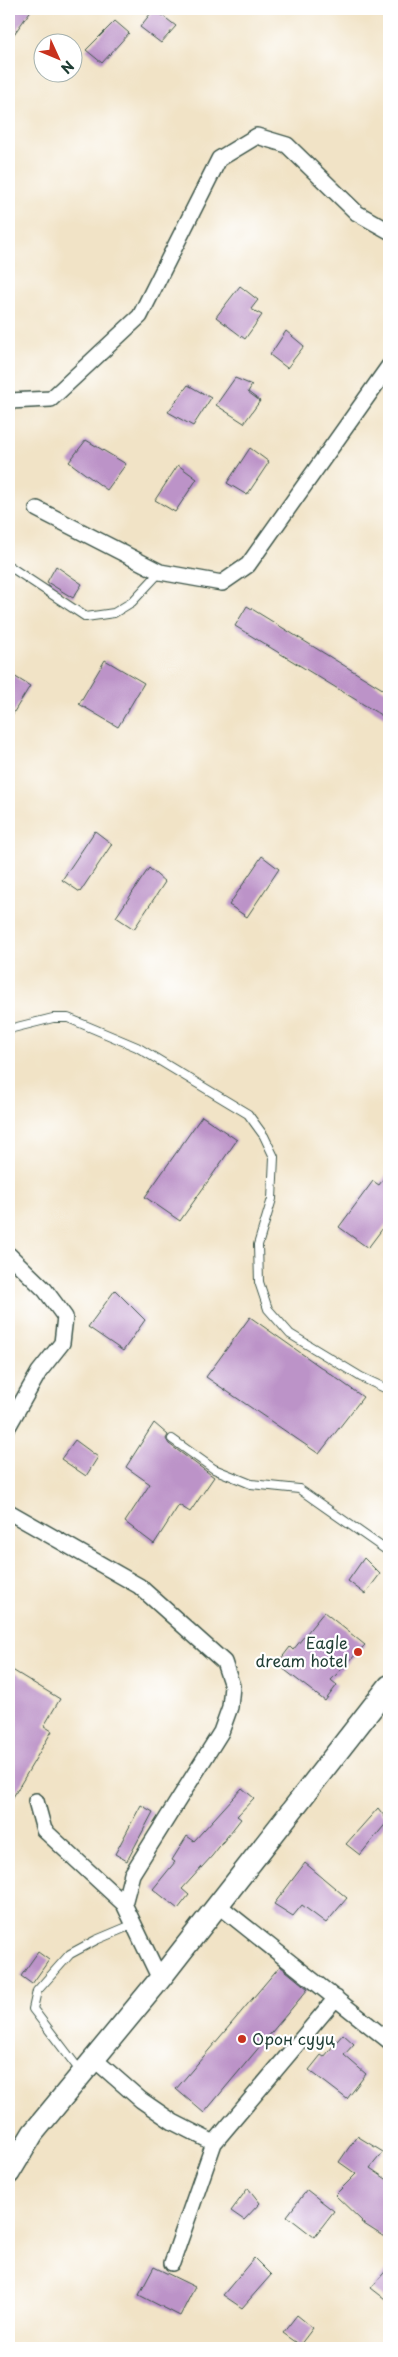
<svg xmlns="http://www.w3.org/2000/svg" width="398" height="2357" font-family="'Playpen Sans',sans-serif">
<rect width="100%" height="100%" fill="#fff"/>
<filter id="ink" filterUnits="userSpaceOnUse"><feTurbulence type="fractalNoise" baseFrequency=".02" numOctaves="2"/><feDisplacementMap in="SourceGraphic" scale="10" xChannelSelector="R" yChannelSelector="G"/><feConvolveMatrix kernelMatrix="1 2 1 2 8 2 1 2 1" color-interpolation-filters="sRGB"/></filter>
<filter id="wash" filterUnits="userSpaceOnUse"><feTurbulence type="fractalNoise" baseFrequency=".0096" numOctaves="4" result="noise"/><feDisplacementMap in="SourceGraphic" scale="20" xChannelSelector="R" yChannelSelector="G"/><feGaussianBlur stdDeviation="1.12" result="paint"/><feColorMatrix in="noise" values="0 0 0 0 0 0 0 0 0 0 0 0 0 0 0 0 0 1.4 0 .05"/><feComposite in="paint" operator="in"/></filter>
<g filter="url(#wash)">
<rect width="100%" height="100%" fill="#f1e3c6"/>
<g id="blocks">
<path fill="#bc93c8" d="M9,9H32L9,41Z
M154,9L176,26L161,43L140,27Z
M115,21L129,33L102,63L86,50Z
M240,286L258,300L251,309L262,315L245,339L216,317Z
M286,331L304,346L287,368L270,355Z
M235,378L252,385L248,392L260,401L244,423L216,405Z
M188,385L211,398L193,426L168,412Z
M86,440L126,464L107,490L69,462Z
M250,448L269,462L247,495L227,483Z
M178,465L197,479L175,512L155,500Z
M56,566L82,584L73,598L47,582Z
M247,606L389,693V720L235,626Z
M105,660L144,683L118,727L79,704Z
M9,673L30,686L9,720Z
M95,831L112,844L80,892L62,880Z
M262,856L279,869L247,917L229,905Z
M149,868L165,882L134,929L116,917Z
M202,1116L237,1140L180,1221L145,1197Z
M389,1171V1220L368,1248L339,1227L373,1181L379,1185Z
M115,1290L145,1320L123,1351L88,1327Z
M250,1317L363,1397L319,1454L206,1377Z
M154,1423L168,1435L166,1439L169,1444L214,1477L190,1512L179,1505L154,1544L125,1522L150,1484L126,1467Z
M75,1440L98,1457L86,1476L61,1459Z
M364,1558L380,1574L365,1594L348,1581Z
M324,1612L365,1645L331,1680L337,1685L325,1701L277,1664L290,1647L293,1650Z
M9,1668L60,1699L44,1726L52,1731L9,1804Z
M242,1788L254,1798L237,1816L241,1819L212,1856L182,1889L189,1895L178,1909L153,1889L175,1862L172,1860L187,1836L194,1841Z
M141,1805L153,1812L127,1861L115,1854Z
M378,1808L388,1821L360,1855L346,1844Z
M305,1863L347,1898L326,1923L302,1905L293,1916L274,1904Z
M38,1952L49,1960L32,1984L21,1976Z
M280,1966L308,1989L204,2113L176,2089Z
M343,2034L354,2044L344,2055L366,2074L347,2099L309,2070L321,2055L324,2057Z
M357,2136L383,2152L370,2168L389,2181V2240L361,2222L362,2221L335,2195L356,2174L339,2162Z
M248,2188L260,2203L244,2220L231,2211Z
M307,2190L334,2211L314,2237L287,2216Z
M254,2258L271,2275L242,2308L223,2295Z
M154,2267L195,2287L180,2316L139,2295Z
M389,2267V2302L371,2288Z
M297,2315L313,2328L300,2345L283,2333Z"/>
</g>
</g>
<g filter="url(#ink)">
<use href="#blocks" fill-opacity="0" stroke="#3e564a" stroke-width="1"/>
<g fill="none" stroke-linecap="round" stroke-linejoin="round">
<defs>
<path id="lane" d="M9,566L86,617L114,613L132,602L160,572
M9,1029L53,1018H68L137,1047L248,1114L264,1136L274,1157L272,1199L258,1245L259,1282L268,1309L290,1334L361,1377L389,1390
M172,1439L214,1469L251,1484L299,1489L389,1552
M81,2072L33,2009L37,1991L70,1954L96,1940L134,1924"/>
<path id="street" d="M9,401L51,399L140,316L219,159L257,136L287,145L357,213L389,231
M37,509L160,572L222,583L248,565L389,366
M9,1255L45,1290L65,1317L62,1343L39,1372L9,1425
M9,1512L139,1586L224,1662L232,1686L230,1707L221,1732L132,1874L124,1904L160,1979
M36,1801L44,1830L124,1904
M217,1904L389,2041
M94,2059L141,2100L173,2122L214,2143
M172,2263L214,2143L336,1998"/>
<path id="secondary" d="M9,2173L33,2133L160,1979L389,1686"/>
</defs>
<use href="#lane" stroke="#3e564a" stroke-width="10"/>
<use href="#street" stroke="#3e564a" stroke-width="18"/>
<use href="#secondary" stroke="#3e564a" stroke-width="24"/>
<use href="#lane" stroke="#fff" stroke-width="8"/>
<use href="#street" stroke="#fff" stroke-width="15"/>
<use href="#secondary" stroke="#fff" stroke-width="21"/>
</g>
</g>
<g fill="#c8321e" stroke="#fff" stroke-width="2">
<circle cx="358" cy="1652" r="5"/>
<circle cx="242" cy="2039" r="5"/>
</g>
<g text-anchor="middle" stroke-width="4.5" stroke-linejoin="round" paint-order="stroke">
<g font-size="16" fill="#1f3d34" stroke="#fff" text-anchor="end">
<text x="348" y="1649">Eagle<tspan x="348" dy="18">dream hotel</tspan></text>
<text x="252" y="2045" text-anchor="start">Орон сууц</text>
</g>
</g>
<rect width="398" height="2357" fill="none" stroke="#fff" stroke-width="30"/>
<g transform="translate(58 58) rotate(134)"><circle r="24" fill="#ffffff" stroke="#a5b1ae"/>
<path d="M0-4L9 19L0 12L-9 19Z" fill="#c8321e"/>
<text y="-8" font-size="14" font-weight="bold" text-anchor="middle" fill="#1f3d34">N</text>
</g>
</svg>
